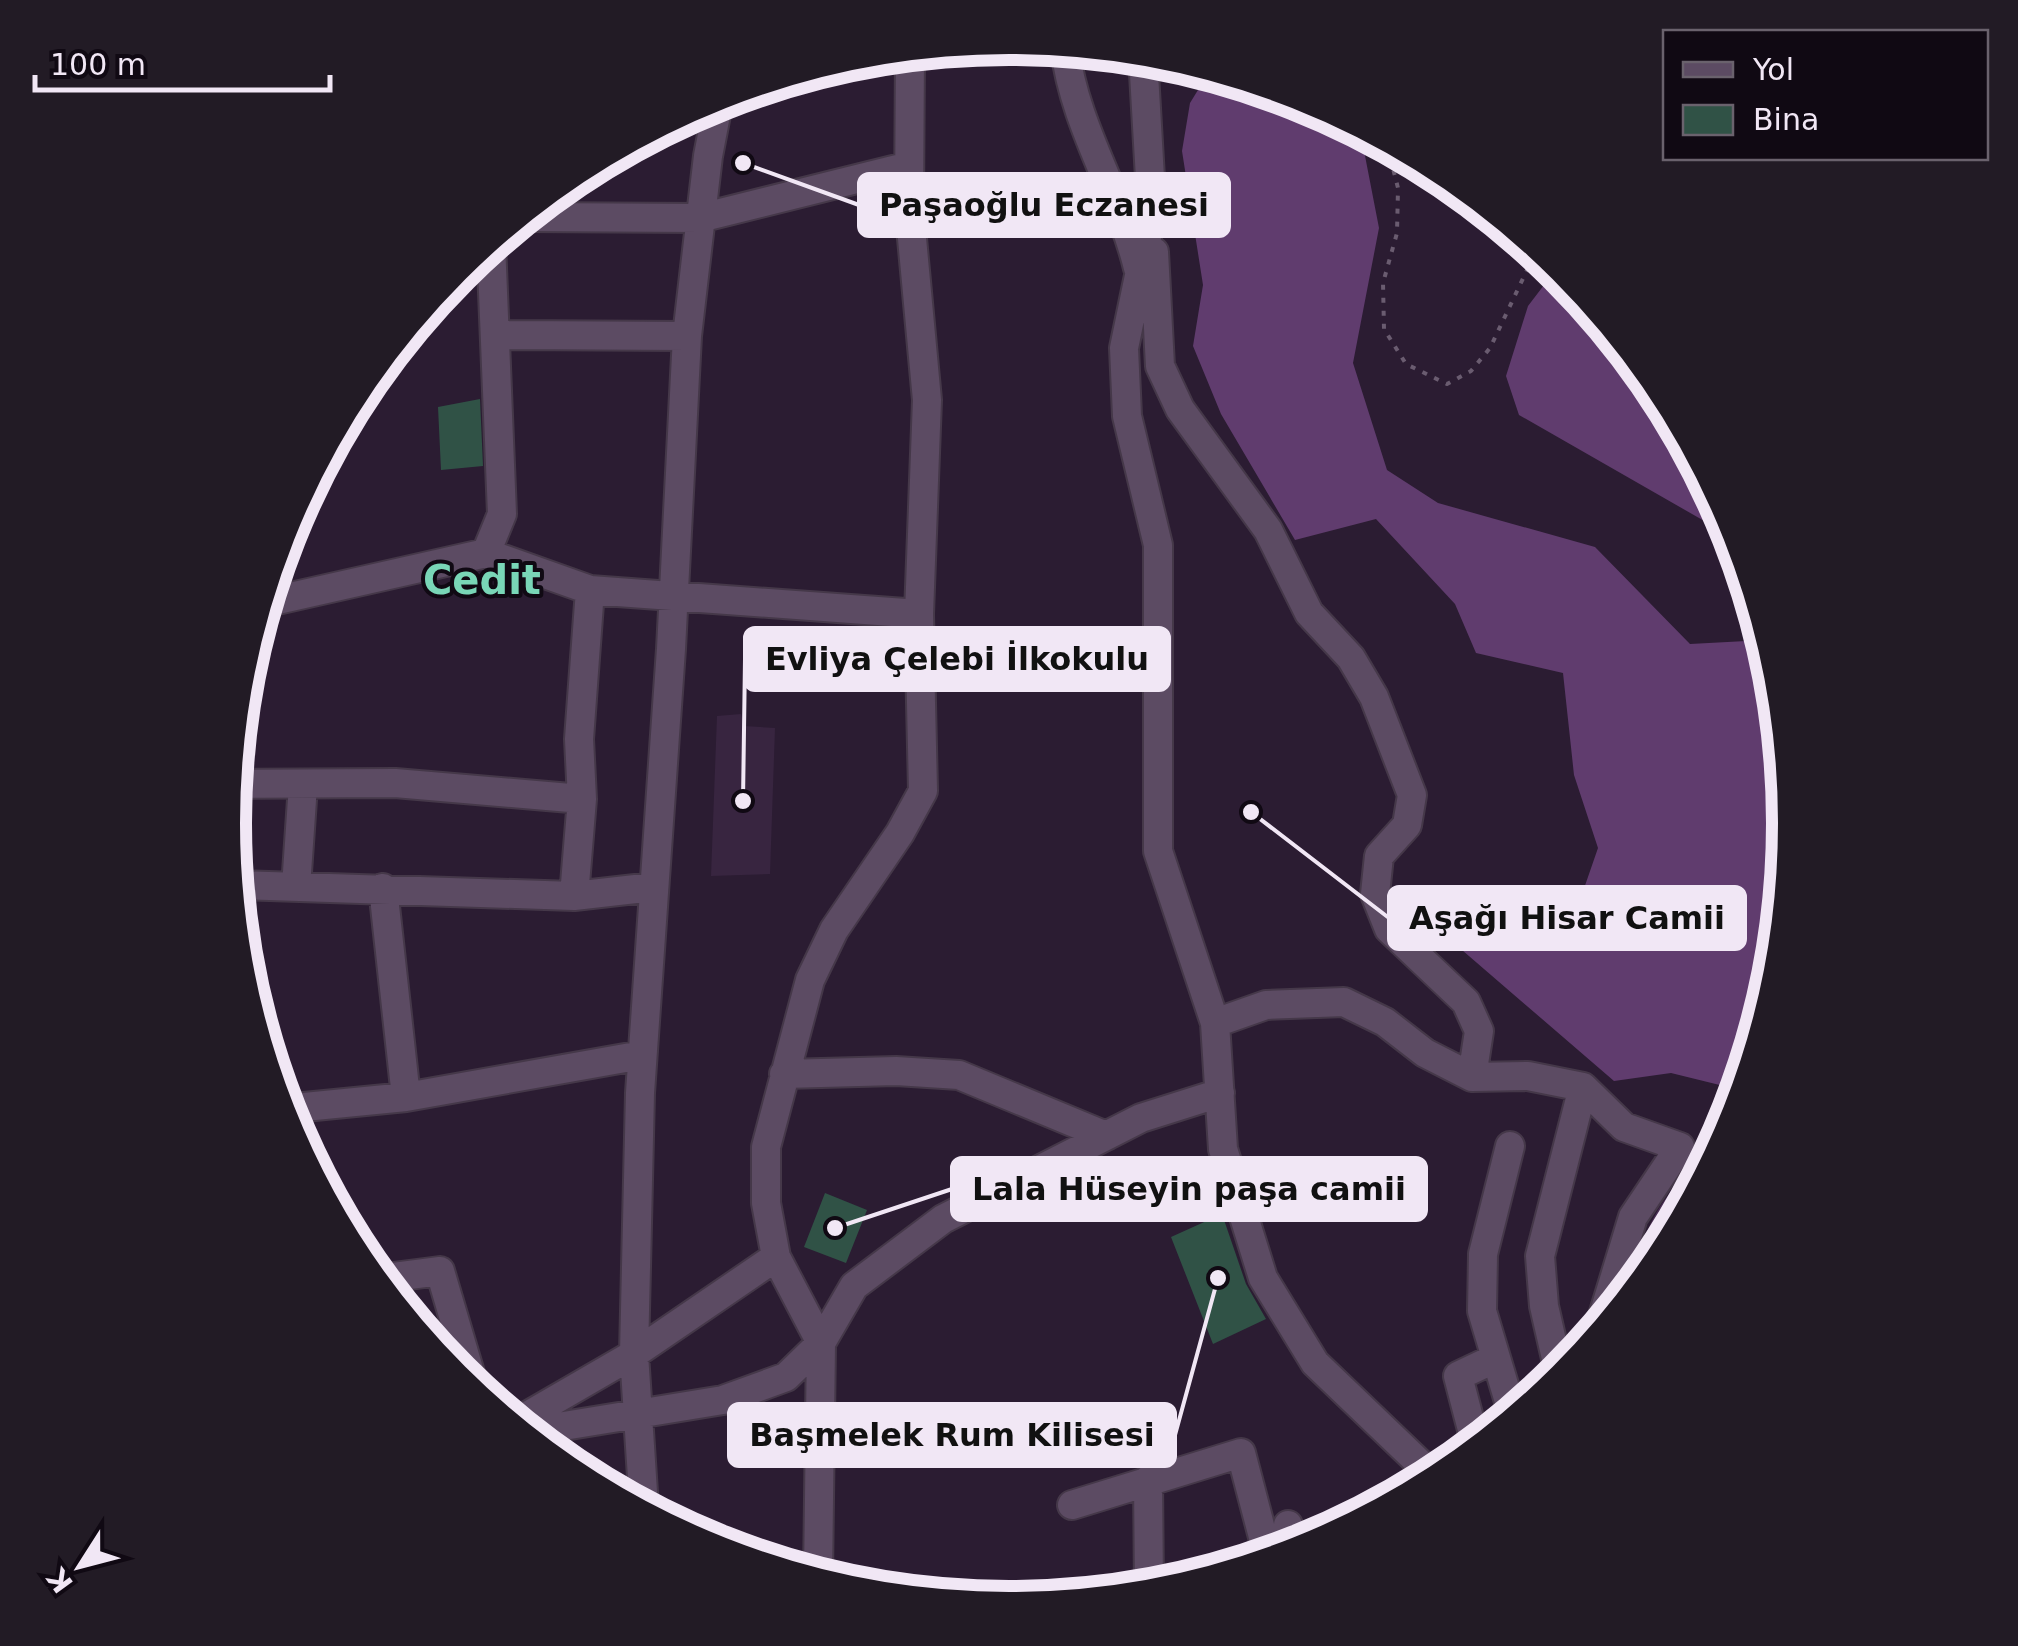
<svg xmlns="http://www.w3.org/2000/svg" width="2018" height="1646" font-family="'DejaVu Sans',sans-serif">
<rect width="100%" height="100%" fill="#2b1c32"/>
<path fill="#382540" d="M741,714L744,726L775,728L770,874L711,876L717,716Z"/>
<path fill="#492e53" d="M1707,1165L1658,1257L1626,1295C1640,1246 1656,1187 1707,1165Z"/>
<path fill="#603c6e" d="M1209,72L1308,102L1360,130L1379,228L1353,363L1387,470L1438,503L1595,547L1690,644L1765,640C1795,739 1791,871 1775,973C1769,1012 1751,1052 1740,1090L1671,1073L1614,1081L1433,925L1475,918L1556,930L1580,900L1598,848L1574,775L1563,673L1476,653L1455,604L1376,519L1295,540L1221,414L1193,346L1203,285L1182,151L1190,103Z
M1557,268L1658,390L1730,525L1734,538L1519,415L1506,376L1528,306Z"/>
<path fill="#305246" d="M480,399L483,466L441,470L438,407Z
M825,1193L867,1210L846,1263L804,1247Z
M1222,1214L1246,1284L1266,1319L1213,1344L1171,1237Z"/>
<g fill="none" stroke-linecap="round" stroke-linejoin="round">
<defs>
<path id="minor" d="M1065,48C1074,126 1120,193 1138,268
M1143,56L1152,213L1124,348L1127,416L1158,545V851L1215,1023L1223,1149L1263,1278L1315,1363L1434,1477
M523,217L700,218L909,166
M1154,252L1160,366L1180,409L1268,530L1309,613L1351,658L1374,697L1412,795L1407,825L1379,856L1375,894L1389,929L1466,1002L1479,1031L1472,1077
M497,335L687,336
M486,553L502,514L491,243
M264,603L486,553L590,590L919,614
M232,784L395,783L582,799
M235,885L574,896L653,887
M296,887L303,785
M383,888L406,1097
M574,896L582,799L579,739L590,590
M1215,1023L1266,1005L1344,1002L1385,1022L1425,1053L1472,1077L1528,1076L1583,1087L1624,1127L1680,1147L1633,1217L1599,1329
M784,1074L896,1071L959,1075L1106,1136
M284,1109L406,1097L642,1055
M1510,1146L1483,1254L1482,1311L1513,1415
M378,1279L440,1271L475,1390
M1560,1376L1544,1306L1540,1256L1583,1087
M515,1423L634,1354L776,1257
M527,1432L723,1400L786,1377L821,1343L776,1257L766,1203V1147L810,980L834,930L900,833L923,791L919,614L927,400L909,206L910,52
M1476,1445L1458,1376L1496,1358
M1148,1480L1149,1590
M1072,1505L1241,1453L1268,1556
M644,1508L634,1354L640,1093L671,649L687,336L708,156L719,99
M1288,1525L1297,1547
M818,1577L821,1343L854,1286L943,1219L1141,1118L1220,1093"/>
</defs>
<use href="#minor" stroke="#453849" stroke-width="32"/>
<path stroke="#6a5c70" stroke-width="4" stroke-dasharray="5 8" stroke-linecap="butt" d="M1387,145L1398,188L1397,233L1383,283L1384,329L1406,364L1447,384L1471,371L1490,348L1536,251"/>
<use href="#minor" stroke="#5c4b63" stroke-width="28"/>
</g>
<g text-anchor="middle" stroke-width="8" stroke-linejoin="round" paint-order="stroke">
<g font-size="40" font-weight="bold" fill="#79d6b7" stroke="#100913">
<text x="482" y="594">Cedit</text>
</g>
</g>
<path d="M0 0H2018V1646H0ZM246 823a763 763 0 1 1 1526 0a763 763 0 1 1-1526 0Z" fill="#221b25" fill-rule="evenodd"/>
<path fill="none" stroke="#f1e7f5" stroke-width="12" d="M246 823a763 763 0 1 1 1526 0a763 763 0 1 1-1526 0Z"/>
<path fill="none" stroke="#f1e7f5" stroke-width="4" d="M743 163L859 205M743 801L745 659M1251 812L1389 918M835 1228L952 1189M1218 1278L1175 1435"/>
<g fill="#f1e7f5" stroke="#100913" stroke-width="4">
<circle cx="743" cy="163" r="10"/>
<circle cx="743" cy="801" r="10"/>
<circle cx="1251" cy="812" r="10"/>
<circle cx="835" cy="1228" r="10"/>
<circle cx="1218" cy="1278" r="10"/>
</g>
<g fill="#f1e7f5" stroke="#f1e7f5" stroke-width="4">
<rect x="859" y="174" width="370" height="62" rx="10"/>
<rect x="745" y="628" width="424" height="62" rx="10"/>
<rect x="1389" y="887" width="356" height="62" rx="10"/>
<rect x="952" y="1158" width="474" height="62" rx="10"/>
<rect x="729" y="1404" width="446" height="62" rx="10"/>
</g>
<g font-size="32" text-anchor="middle" font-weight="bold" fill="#111">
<text x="1044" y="216">Paşaoğlu Eczanesi</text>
<text x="957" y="670">Evliya Çelebi İlkokulu</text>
<text x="1567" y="929">Aşağı Hisar Camii</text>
<text x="1189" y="1200">Lala Hüseyin paşa camii</text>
<text x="952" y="1446">Başmelek Rum Kilisesi</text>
</g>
<rect x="1663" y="30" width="325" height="130" fill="#100913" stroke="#6a626d" stroke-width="2.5"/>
<rect x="1683" y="62" width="50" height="15" fill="#5c4b63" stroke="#6a626d" stroke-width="2.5"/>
<text x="1753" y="80" font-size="30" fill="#f1e7f5">Yol</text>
<rect x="1683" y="105" width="50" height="30" fill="#305246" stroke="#6a626d" stroke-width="2.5"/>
<text x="1753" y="130" font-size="30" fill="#f1e7f5">Bina</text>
<g transform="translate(80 1566) rotate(234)" stroke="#100913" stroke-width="8" paint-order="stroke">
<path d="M0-8L18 38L0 25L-18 38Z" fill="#f1e7f5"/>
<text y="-15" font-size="28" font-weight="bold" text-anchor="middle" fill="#f1e7f5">K</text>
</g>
<path d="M35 75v15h295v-15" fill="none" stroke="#f1e7f5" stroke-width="5"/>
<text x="50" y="75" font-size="30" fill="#f1e7f5" stroke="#100913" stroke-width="8" paint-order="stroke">100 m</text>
</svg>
